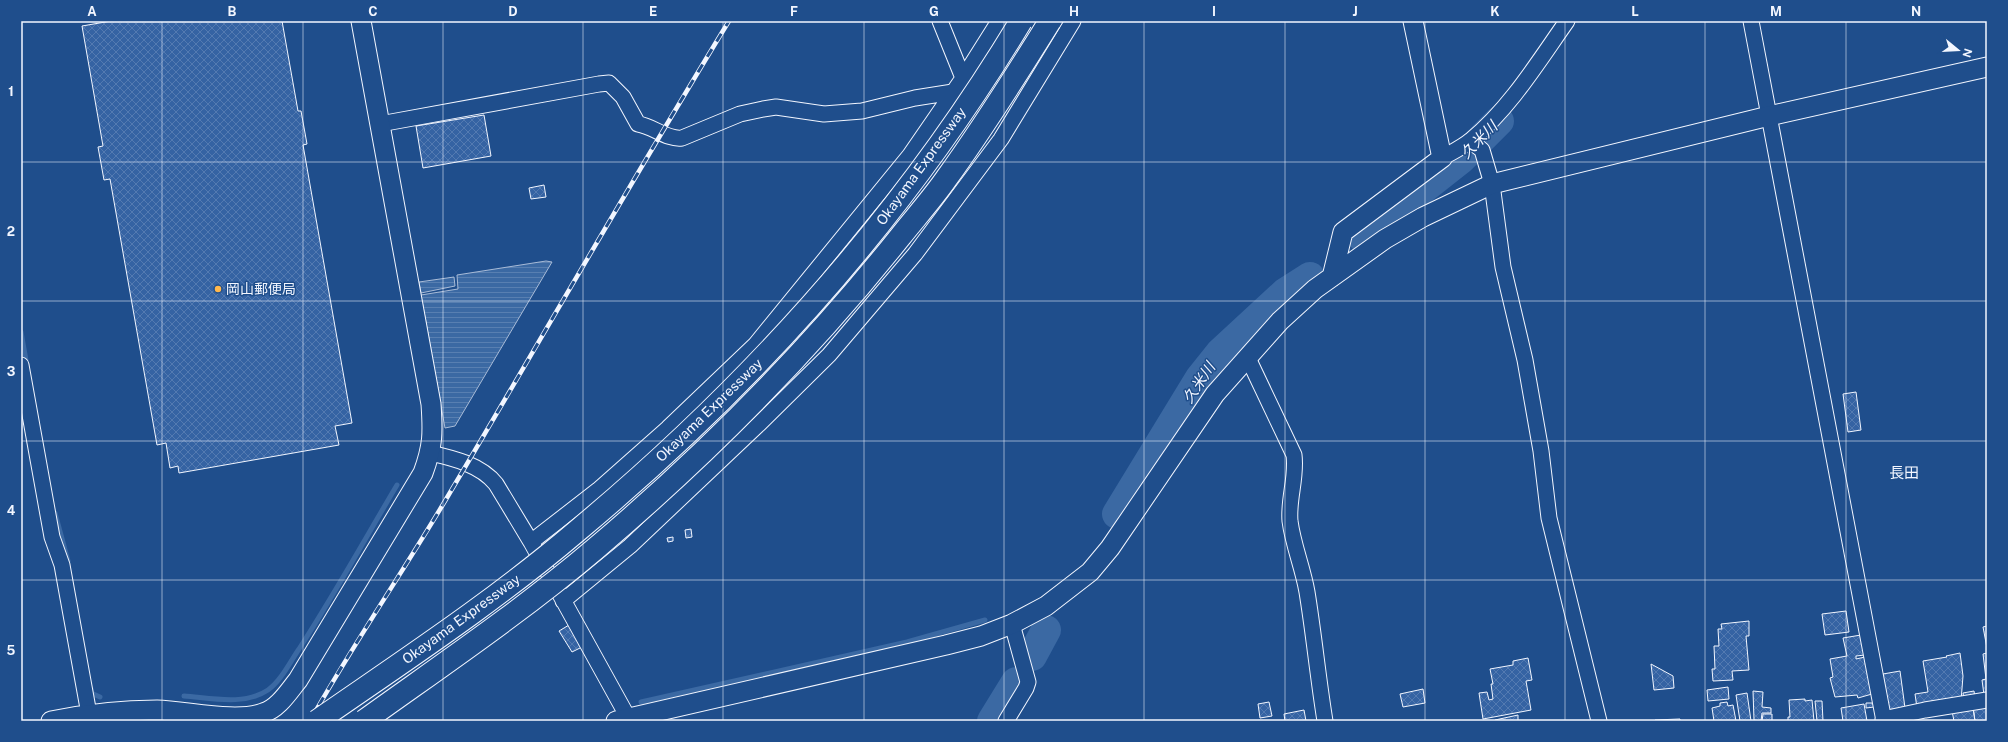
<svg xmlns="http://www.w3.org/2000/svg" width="2008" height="742" font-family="'Public Sans','Noto Sans JP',sans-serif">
<defs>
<pattern id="water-rules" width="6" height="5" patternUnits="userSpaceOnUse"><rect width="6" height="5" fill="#3b69a3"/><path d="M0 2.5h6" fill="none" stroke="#587fb1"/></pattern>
<pattern id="building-cross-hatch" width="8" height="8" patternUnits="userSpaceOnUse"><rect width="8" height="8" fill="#3563a3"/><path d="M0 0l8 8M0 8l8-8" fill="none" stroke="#537ab1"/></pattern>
</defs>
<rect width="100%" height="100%" fill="#1f4e8c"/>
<path fill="url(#water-rules)" stroke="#a8bbd7" d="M546,261L552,262L455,426L445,428L421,295L458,289L457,275Z
M454,277L455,286L421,293L419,282Z"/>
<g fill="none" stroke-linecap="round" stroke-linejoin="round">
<path stroke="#3b69a3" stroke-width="5" d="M21,332L27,366
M55,513L68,561
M91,689V693L100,697
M184,696C211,698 244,706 268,690C281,681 290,662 299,649C334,595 365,539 397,485
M641,702L907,642L985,620"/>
<path stroke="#3b69a3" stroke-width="30" d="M1362,237L1461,159L1499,121
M1117,514L1200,378L1220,353L1285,293L1310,277
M1032,656L1046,630
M992,721L1016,682"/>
</g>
<path fill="url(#building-cross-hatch)" stroke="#f2f6ff" d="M111,21H282L298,111H301L307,144L303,145L352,423L335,426L339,445L179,473L178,466L170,468L166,443L157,445L110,179L104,180L98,147L103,146L82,26Z
M484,115L491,156L423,168L416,126Z
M544,185L546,197L531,199L529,188Z
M1856,392L1861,430L1848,432L1843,394Z
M691,529L692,537L686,538L685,530Z
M673,537V541L668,542L667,538Z
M1846,611L1849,632L1825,635L1822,614Z
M1749,621V636H1746L1749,670L1732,671L1733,680L1713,681L1712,669H1715L1714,646H1719L1718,629H1722L1721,624Z
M569,625L582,647L572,652L559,631Z
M1987,626V648L1983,627Z
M1861,635L1865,655L1856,656V659L1865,657L1872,694L1858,698L1857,695L1835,697L1830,678L1833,677L1830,659L1847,656L1843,638Z
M1960,653L1963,676L1961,701L1917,708L1915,694L1928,692L1923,661L1947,657L1946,656Z
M1987,653V695H1984L1982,680L1986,679L1983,654Z
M1528,658L1532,680L1526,681L1531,710L1483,719L1479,693L1487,692L1489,700L1493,699L1491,684H1493L1490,669L1513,665V661Z
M1651,664L1673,676L1674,688L1654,690Z
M1900,671L1905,708L1889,710L1883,674Z
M1728,687L1729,699L1708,701L1707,690Z
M1423,689L1425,703L1403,707L1400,694Z
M1753,691L1763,692L1762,707L1771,708V713H1762L1761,721L1754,720Z
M1974,691L1975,699L1964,700L1963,693Z
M1747,693L1751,721H1740L1736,695Z
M1805,699V701L1812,700L1814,721H1788V717H1790L1789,700Z
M1815,701H1822L1823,721H1817Z
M1269,702L1272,716L1260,718L1258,704Z
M1727,702L1728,706L1733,705L1736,721H1714L1712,708L1720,706V703Z
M1866,703H1873L1874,707L1866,708Z
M1864,704L1867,721H1843L1841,708Z
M1987,705V721H1975L1973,707Z
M1973,707L1975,721H1954L1952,711Z
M1304,710L1306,721H1285L1284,714Z
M1763,714H1772V721H1762Z
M1518,715V721H1495V720Z
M1680,719V721H1655V720Z"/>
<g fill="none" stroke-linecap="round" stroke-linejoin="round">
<defs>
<path id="minor" d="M940,21L963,78
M1751,21L1884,721
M380,124L599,84L609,83L623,97L638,124C653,126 667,140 682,138L740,114L763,109L776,107L824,114L862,111L915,98L953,92
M1470,141L1482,150L1492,184L1503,267L1525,360L1541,451L1549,518L1599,721
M1442,158C1452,152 1463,147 1471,140C1510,108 1538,62 1567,21
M1247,356L1294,455C1297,477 1288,499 1290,521C1293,545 1303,568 1307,592C1314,635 1318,678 1325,721
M21,365L52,537L62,565L89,714
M430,453C453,458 481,465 496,484L531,542L630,721
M531,542L598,490L668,428L755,345L910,155L963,78L999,21
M563,601L630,546L759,424L829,355L915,254L1001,139L1073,21
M1883,719L1925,710L1987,700
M1006,721L1026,688L1028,682L1012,624"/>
<path id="tertiary" d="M1332,277L1343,232L1442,158L1413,21
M51,721C86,714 122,710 157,710C188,711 236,723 263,713C278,709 289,691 298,680L423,473C433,446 433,433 431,404L361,21
M616,721L946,645L981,636L1012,624L1046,606L1090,572L1110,548L1215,394L1280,321L1315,289L1385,239L1423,217L1492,184L1769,116L1987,67"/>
</defs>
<use href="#minor" stroke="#f2f6ff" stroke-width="17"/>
<use href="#tertiary" stroke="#f2f6ff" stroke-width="21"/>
<use href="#minor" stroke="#1f4e8c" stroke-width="15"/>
<use href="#tertiary" stroke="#1f4e8c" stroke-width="19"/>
<defs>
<path id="rail" d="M310,721C352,646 401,575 445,501C540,341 632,180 729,21"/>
</defs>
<use href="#rail" stroke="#f2f6ff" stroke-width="4.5"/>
<use href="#rail" stroke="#1f4e8c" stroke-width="3" stroke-dasharray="9" stroke-linecap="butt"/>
<defs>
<path id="motorway-bridge" d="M317,721C405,660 495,601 577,531C751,386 904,215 1021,21
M364,721C442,665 522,611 595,549C706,455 809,351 900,237C915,218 932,199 946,179C983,128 1017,74 1050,21"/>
</defs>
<use href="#motorway-bridge" stroke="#f2f6ff" stroke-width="24" stroke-linecap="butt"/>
<use href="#motorway-bridge" stroke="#1f4e8c" stroke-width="22"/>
</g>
<path fill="none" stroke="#f2f6ff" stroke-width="1" stroke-opacity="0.55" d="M162,21V721M303,21V721M443,21V721M583,21V721M723,21V721M864,21V721M1004,21V721M1144,21V721M1285,21V721M1425,21V721M1565,21V721M1705,21V721M1846,21V721M21,162H1987M21,301H1987M21,441H1987M21,580H1987"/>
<circle fill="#ffb74d" stroke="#1f4e8c" stroke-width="1.5" cx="218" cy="289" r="4"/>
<g text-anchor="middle" stroke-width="3" stroke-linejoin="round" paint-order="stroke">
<g font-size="14" fill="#f2f6ff" stroke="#1f4e8c">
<text transform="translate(921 166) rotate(-54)" y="5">Okayama Expressway</text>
<text transform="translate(709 410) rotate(-44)" y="5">Okayama Expressway</text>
<text transform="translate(461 619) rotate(-36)" y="5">Okayama Expressway</text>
</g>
<g font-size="14" fill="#f2f6ff" stroke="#1f4e8c" text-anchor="start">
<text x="226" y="294">岡山郵便局</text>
</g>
<g font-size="15" font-style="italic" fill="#f2f6ff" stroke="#1f4e8c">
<text transform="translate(1479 140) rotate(-45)" y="5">久米川</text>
<text transform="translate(1199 383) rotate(-56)" y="5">久米川</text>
</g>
<g font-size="15" fill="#f2f6ff" stroke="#1f4e8c">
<text x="1904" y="478">長田</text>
</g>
</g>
<rect width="2008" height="742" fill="none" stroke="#1f4e8c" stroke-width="44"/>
<g transform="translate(1958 50) rotate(108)" stroke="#1f4e8c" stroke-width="3" paint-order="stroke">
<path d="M0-3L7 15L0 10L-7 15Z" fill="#f2f6ff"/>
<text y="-6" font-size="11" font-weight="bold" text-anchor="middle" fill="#f2f6ff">N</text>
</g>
<rect x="22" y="22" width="1964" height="698" fill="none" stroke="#f2f6ff" stroke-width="1.5"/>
<g font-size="13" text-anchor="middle" font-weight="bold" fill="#f2f6ff">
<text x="92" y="16">A</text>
<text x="232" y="16">B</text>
<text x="373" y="16">C</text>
<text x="513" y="16">D</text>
<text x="653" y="16">E</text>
<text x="794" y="16">F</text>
<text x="934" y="16">G</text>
<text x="1074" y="16">H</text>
<text x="1214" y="16">I</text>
<text x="1355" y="16">J</text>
<text x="1495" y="16">K</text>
<text x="1635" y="16">L</text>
<text x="1776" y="16">M</text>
<text x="1916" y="16">N</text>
<text x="11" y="96">1</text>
<text x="11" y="236">2</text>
<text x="11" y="376">3</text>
<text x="11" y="515">4</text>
<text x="11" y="655">5</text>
</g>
</svg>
